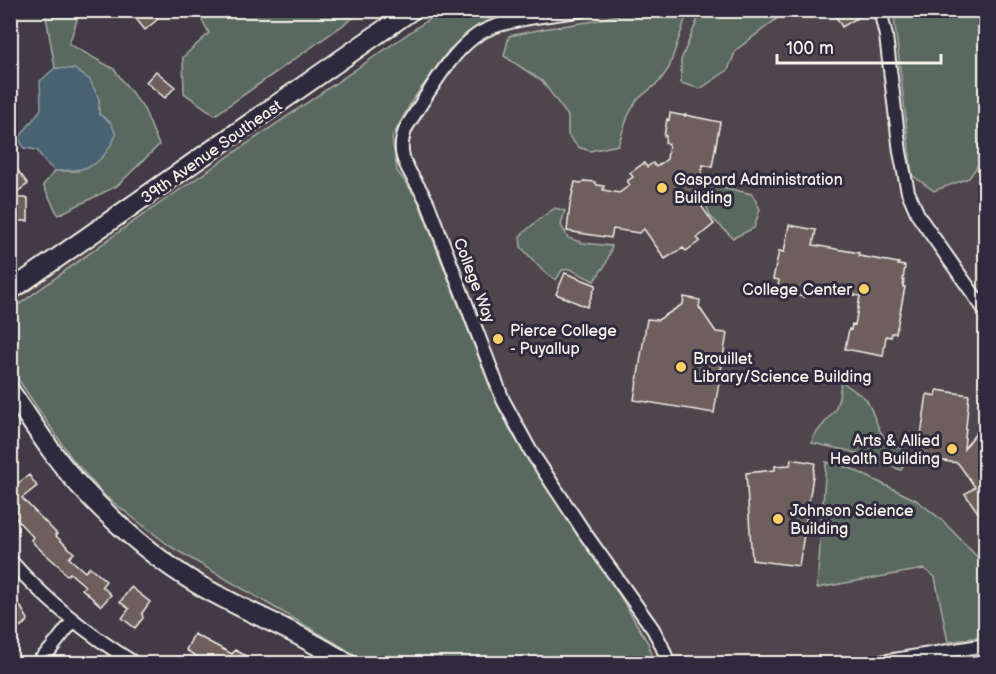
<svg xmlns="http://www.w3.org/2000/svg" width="996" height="674" font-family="'Balsamiq Sans',sans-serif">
<rect width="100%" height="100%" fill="#423a46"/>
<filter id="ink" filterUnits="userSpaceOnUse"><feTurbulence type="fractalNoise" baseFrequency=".0167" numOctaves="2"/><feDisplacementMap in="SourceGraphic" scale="12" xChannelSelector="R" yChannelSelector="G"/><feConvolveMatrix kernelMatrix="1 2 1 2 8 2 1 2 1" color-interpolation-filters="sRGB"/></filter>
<g filter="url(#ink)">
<path fill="#4f454d" d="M445,11H985V663H330L280,626L111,517L11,384V293Z"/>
<path fill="#5a695f" stroke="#a7ada4" stroke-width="1.5" d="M45,11H80L69,44L114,69L144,109L159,145L117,186L58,215L43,185L55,171H78L111,123L99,114V99L74,69L55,68Z
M197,11H363L215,115L184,93L183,57L209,33Z
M441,11H533L478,25L448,51L412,101L392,138L397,171L417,198L495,400L513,435L547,483L620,596L648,643L655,663H366L344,648L171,547L105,496L73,460L11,369L10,311L127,226Z
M633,11H688L669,68L659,82L637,100L628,116L618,145L590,151L578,147L568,135V116L542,81L504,56L509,36L543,29L594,21Z
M701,11V10L787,11L736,50L728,70L700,89L681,83V60Z
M892,11H985V108L979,112L981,161L969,178L934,191L912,175L894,16Z
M710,179L726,188L752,194L760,209L754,228L733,238L710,216L702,194Z
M555,208L565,211L561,225L568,238L583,243L612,246L606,264L594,281L570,269L562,270L556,280L542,270L521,247L520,236L538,220Z
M841,381L866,399L871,409L880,431L887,441L906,451L905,462L901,470L849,451L812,443L813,437L835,410L839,398Z
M826,462L850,468L916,500L942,520L985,565V636L948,642L935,577L924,569L817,588Z"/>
<path fill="#4a6273" stroke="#8e9ba2" stroke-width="1.5" d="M55,68L74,69L90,80L99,99V114L111,123L116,135C101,167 89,171 55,171L45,162L37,150L24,148L19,138L41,109L40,81Z"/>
<path fill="#6e5f5c" stroke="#f4f1e8" stroke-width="1.5" d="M129,10H151L158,19L145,30Z
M832,10H856L859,17L842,27Z
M156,71L175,87L165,98L146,82Z
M670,113L685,116V115L720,122L712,167L703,165L697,191L693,194L714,224L697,238L700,241L686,251L683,248L665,259L644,229L639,233L613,229L611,238L567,231L570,204L575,182L581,183L584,181L595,182L597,185L604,186L603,190L619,193L630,185L627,181L633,177L630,173L644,163L647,167L653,163L656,167L667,159L669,144L665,143L666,136H664L667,119L669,120Z
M10,160L28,184L17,192L10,183Z
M10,198H28V221H15V211H10Z
M789,225L816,230L813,245L859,253V256L899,263L898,265L905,266L903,280H904L903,287H905L896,333H892L891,337L886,336L883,356L845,349L849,329L851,330L852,324L855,325L860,296L806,286L804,297L777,292L779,280L773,279L779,251L784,252Z
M565,273L596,285L587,307L556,294Z
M684,297L700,300L699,307L716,332L727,333L714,413L634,400L647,319L658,320L683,304Z
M937,390L969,395L964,449L986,420V524L965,494L975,487L958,463L937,460L936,466L917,463L927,394L936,396Z
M791,459L815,463L799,566L752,560L746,473L775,470V466L790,465Z
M10,475L17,484L29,475L37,486L22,498L57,534L55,535L74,553L69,558L85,572L90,567L106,581L102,586L111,595L101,606L82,589L85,586L70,573L68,575L65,574L60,567L34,544V543L31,540L33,537L19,522L10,510Z
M131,587L150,602L142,613L143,618L135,628L122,618L129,609L120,602Z
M10,589L28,619L27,622L10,633Z
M194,634L232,654L235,650L259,663H200L202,660L186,650Z"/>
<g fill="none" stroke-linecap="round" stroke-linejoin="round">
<defs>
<path id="street" d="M583,10C554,15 512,18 486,30C454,44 427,96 407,126C391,159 415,175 428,204L503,400L530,450L584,532L653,629L661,644L669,664
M880,10L886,36L900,152L908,192L919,217L986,312
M10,560C47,602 89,635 136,664
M36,664L50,650L73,621
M869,664L986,645"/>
<path id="secondary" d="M10,291L412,10
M10,391C33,423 53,457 80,486C115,524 155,559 199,585C248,613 301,633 348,664"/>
</defs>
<use href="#street" stroke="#f4f1e8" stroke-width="16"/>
<use href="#secondary" stroke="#f4f1e8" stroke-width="22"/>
<use href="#street" stroke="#2f2a3d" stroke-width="12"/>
<use href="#secondary" stroke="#2f2a3d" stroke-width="18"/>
</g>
</g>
<g fill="#ffd166" stroke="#2f2a3d" stroke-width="2">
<circle cx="662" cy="188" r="6"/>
<circle cx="864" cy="289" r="6"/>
<circle cx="498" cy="339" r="6"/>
<circle cx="681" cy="367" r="6"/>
<circle cx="952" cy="449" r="6"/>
<circle cx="778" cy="519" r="6"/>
</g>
<g text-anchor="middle" stroke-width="6" stroke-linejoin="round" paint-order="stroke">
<g font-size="16" fill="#f4f1e8" stroke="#2f2a3d">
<text transform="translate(211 151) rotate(-35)" y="6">39th Avenue Southeast</text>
<text transform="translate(475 280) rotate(69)" y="6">College Way</text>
</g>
<g font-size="16" fill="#f4f1e8" stroke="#2f2a3d" text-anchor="start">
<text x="674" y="185">Gaspard Administration<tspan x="674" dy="18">Building</tspan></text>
<text x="852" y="295" text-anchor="end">College Center</text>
<text x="510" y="336">Pierce College<tspan x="510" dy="18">- Puyallup</tspan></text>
<text x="693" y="364">Brouillet<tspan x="693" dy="18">Library/Science Building</tspan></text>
<text x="940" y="446" text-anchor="end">Arts &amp; Allied<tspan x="940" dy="18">Health Building</tspan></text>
<text x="790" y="516">Johnson Science<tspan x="790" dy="18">Building</tspan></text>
</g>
</g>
<rect width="996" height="674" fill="none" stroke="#2f2a3d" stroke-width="36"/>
<rect x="18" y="18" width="960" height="638" fill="none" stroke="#f4f1e8" stroke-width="2" filter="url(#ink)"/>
<path d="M777 54v9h164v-9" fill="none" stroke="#f4f1e8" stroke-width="3"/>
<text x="786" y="54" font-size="18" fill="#f4f1e8" stroke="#2f2a3d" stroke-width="4.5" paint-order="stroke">100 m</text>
</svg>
